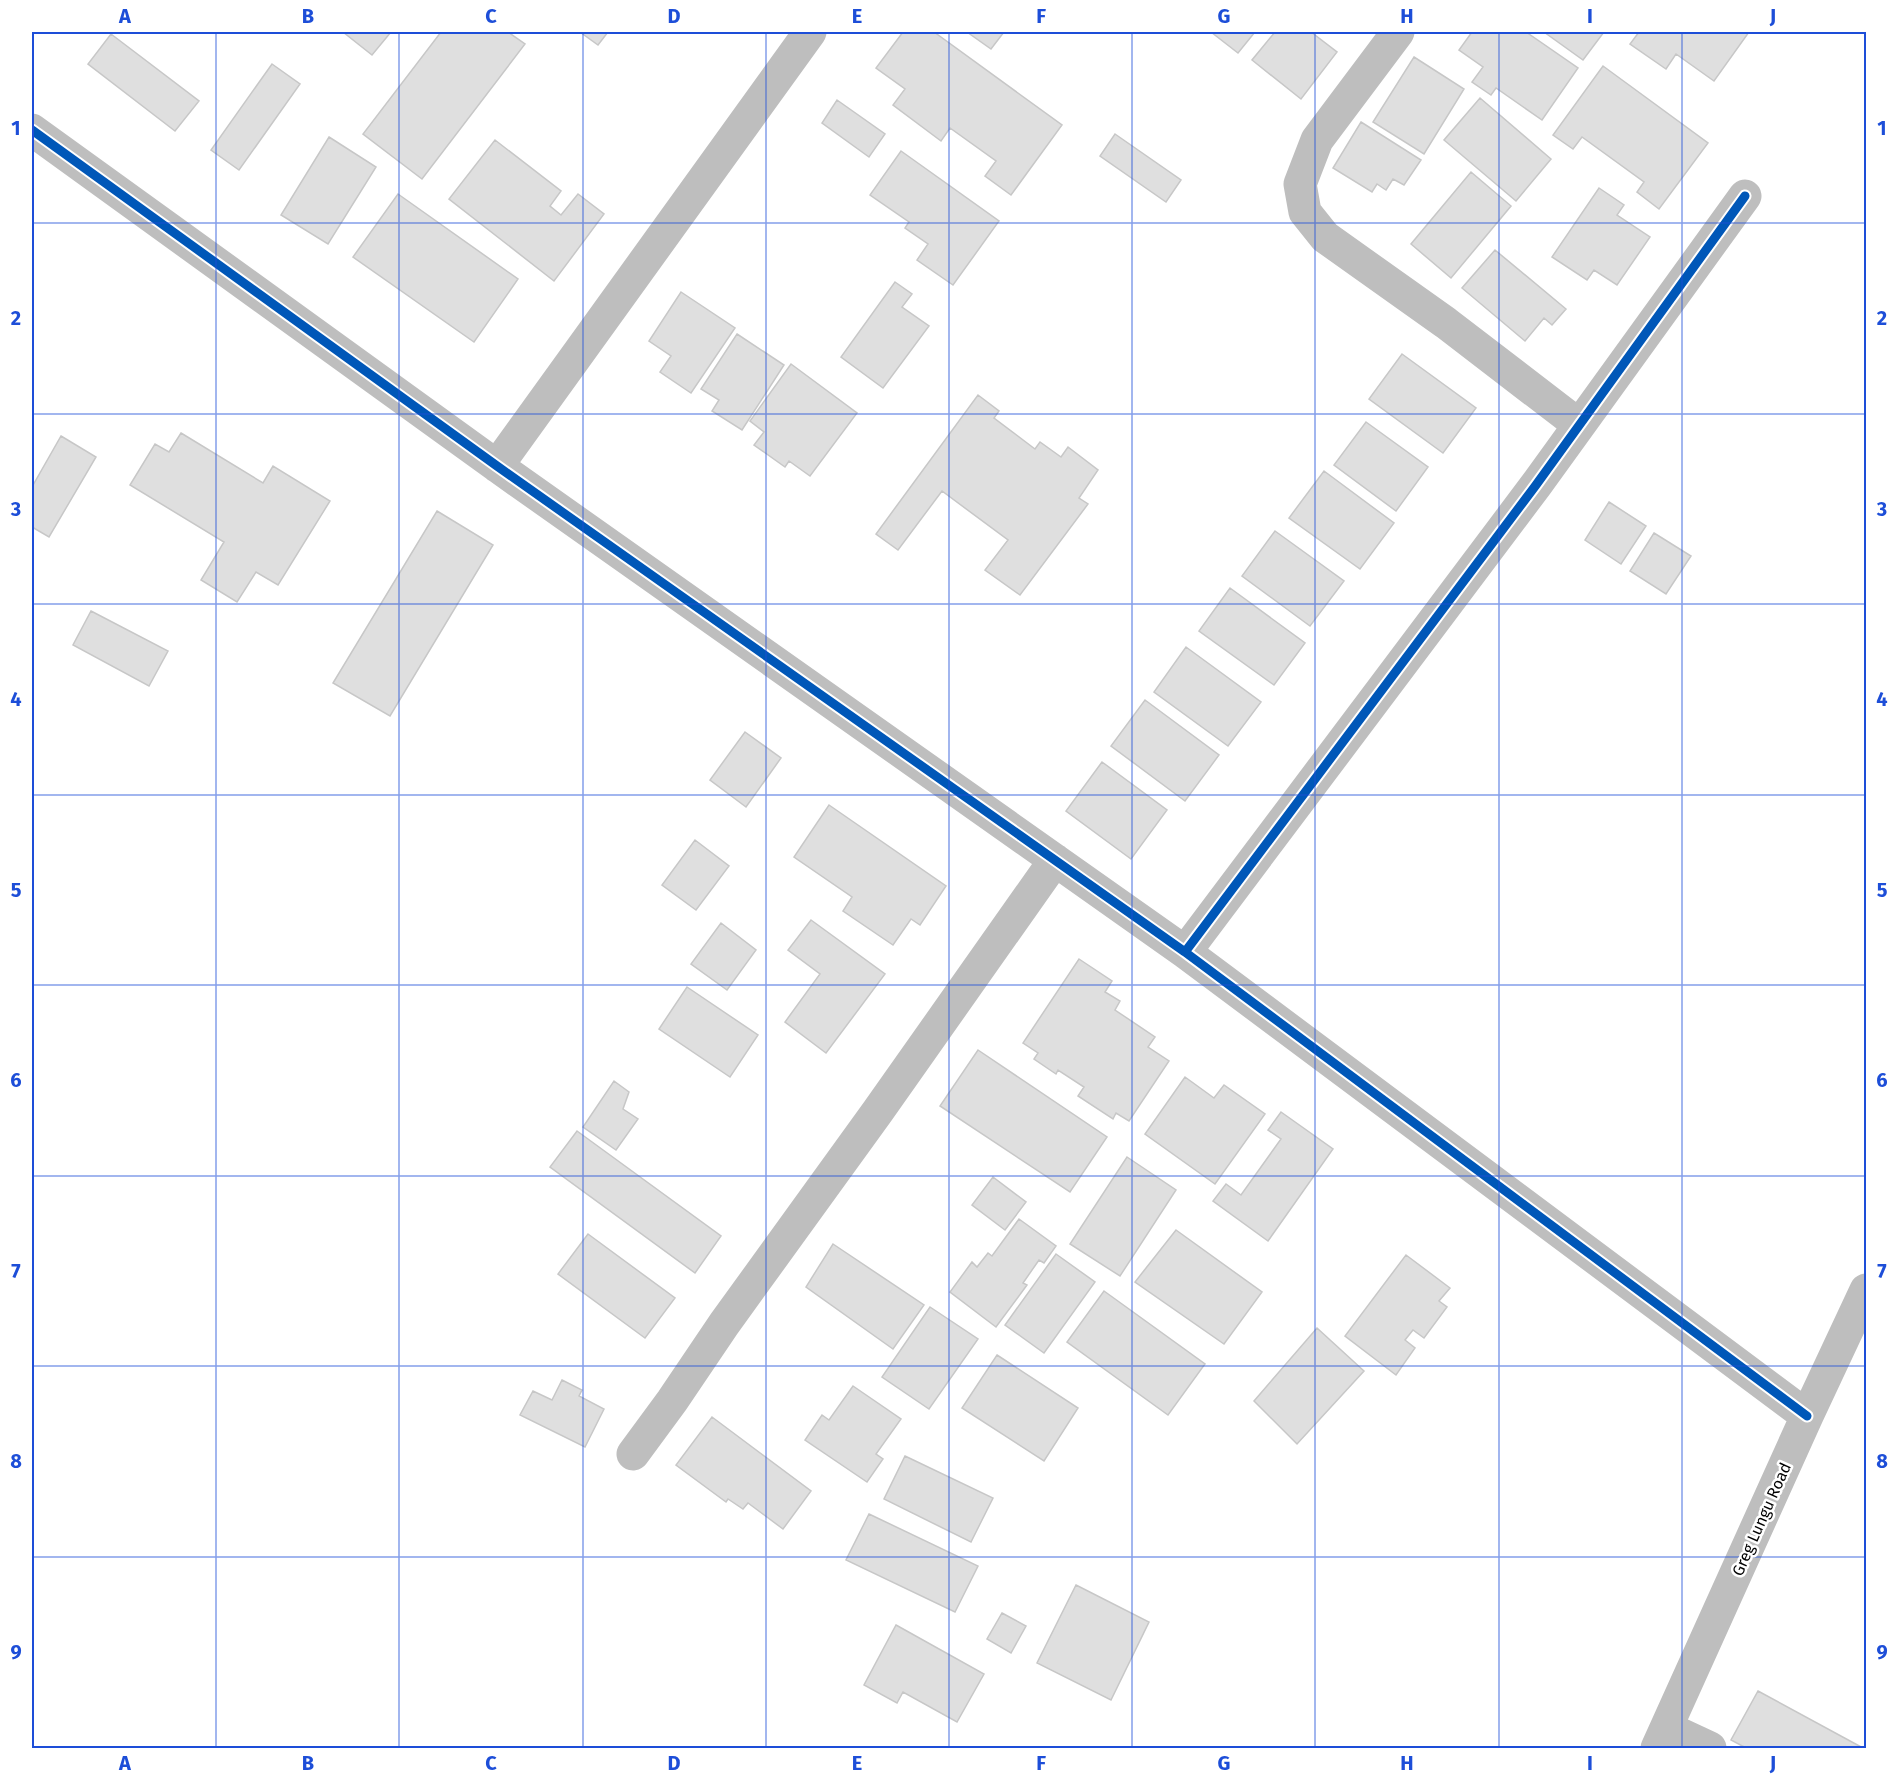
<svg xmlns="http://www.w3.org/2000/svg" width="1898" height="1780" font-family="'Fira Sans',sans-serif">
<rect width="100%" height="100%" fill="#fff"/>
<path fill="#dfdfdf" stroke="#c7c7c7" stroke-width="1.5" d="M343,32H391L372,55Z
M441,32H508L525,44L422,179L363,134Z
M580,32H608L598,45Z
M903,32H934L1062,125L1011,195L985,176L996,161L950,128L941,141L893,105L905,89L876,68Z
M967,32H1004L991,49Z
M1211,32H1255L1238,53Z
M1275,32H1311L1337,52L1301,99L1252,60Z
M1472,32H1526L1578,68L1542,120L1496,88L1491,95L1472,82L1483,67L1459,50Z
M1544,32H1604L1583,60Z
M1639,32H1749L1714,81L1676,54L1666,69L1630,44Z
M111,34L199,101L175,131L88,64Z
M1414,57L1464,89L1424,154L1373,122Z
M272,64L300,84L239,170L211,150Z
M1603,66L1708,143L1659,209L1637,192L1644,182L1582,137L1573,149L1553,135Z
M1480,98L1551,159L1516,201L1444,140Z
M837,100L885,134L869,157L822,123Z
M1361,122L1421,160L1404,185L1393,179L1386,190L1377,184L1372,192L1333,168Z
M1115,134L1181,180L1166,202L1100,156Z
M329,137L376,167L328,244L281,215Z
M495,140L561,191L550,206L561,215L578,194L604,214L554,281L449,199Z
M901,151L999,221L953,285L917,260L928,244L905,228L909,222L870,195Z
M1471,172L1511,206L1451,278L1411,244Z
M1599,188L1624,205L1617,215L1650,237L1617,285L1594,270L1587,280L1552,257Z
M398,194L518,279L474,342L353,257Z
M1495,250L1566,309L1552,325L1544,318L1525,341L1462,288Z
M895,282L912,294L902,307L929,326L883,388L841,357Z
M681,292L735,328L691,393L660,372L671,356L649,341Z
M737,334L784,365L742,430L712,411L719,400L701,389Z
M1402,354L1476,408L1443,453L1369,399Z
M791,364L857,413L810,476L789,461L785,467L754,445L764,432L750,421Z
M978,395L999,411L994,418L1035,449L1040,442L1061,457L1068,447L1098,470L1079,498L1088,504L1020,595L985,570L1008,540L942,491L898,550L876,534Z
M1366,422L1428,467L1396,511L1334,465Z
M181,433L263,483L273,466L330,501L278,585L256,572L237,602L201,580L224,542L130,485L155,444L169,452Z
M61,436L96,457L49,537L32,527V487Z
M1324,471L1394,523L1360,569L1289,518Z
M1609,502L1646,526L1621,564L1585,540Z
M437,511L493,545L390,716L333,683Z
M1275,531L1344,581L1310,626L1242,576Z
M1654,533L1691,556L1666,594L1630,571Z
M1230,588L1305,643L1274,685L1199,631Z
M91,611L168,651L149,686L73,645Z
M1186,647L1261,702L1228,746L1154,692Z
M1145,700L1219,755L1185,801L1111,746Z
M745,732L781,758L746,807L710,780Z
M1102,762L1167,810L1131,859L1066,811Z
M829,805L946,886L920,925L911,919L893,945L843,911L852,897L794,857Z
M695,840L729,866L696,910L662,885Z
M811,920L885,974L826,1053L785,1022L820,974L788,950Z
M721,923L756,950L727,990L691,964Z
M1079,959L1112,981L1105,992L1120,1001L1115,1010L1155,1037L1148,1047L1169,1061L1129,1121L1116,1113L1113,1119L1078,1096L1084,1087L1058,1070L1056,1074L1034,1059L1038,1053L1023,1043Z
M687,987L758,1035L730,1077L659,1029Z
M978,1050L1107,1137L1070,1192L940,1106Z
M1185,1077L1214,1098L1224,1085L1265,1114L1215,1184L1145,1134Z
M614,1081L629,1092L623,1109L638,1119L616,1150L583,1127Z
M1281,1112L1333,1149L1268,1241L1213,1201L1226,1184L1241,1195L1281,1139L1268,1130Z
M577,1131L721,1236L695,1273L550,1167Z
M1127,1157L1176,1190L1120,1276L1070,1244Z
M993,1177L1026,1202L1005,1230L972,1205Z
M1019,1219L1056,1246L1044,1263L1039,1260L1023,1283L1027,1285L996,1327L950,1292L972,1262L977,1267L988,1253L992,1256Z
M1176,1230L1262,1292L1224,1344L1135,1282Z
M588,1234L675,1298L645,1338L558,1274Z
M833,1244L924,1305L893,1349L806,1287Z
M1056,1254L1095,1282L1044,1353L1005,1325Z
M1406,1255L1450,1288L1439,1301L1447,1307L1424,1338L1413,1330L1405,1340L1415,1348L1396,1375L1345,1336Z
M1104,1291L1205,1364L1168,1415L1067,1342Z
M930,1307L978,1339L929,1409L882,1377Z
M1317,1328L1364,1371L1297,1444L1254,1401Z
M997,1355L1078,1408L1044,1461L962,1408Z
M562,1380L582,1390L579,1396L604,1409L585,1447L520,1415L533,1391L552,1400Z
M853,1386L901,1419L876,1454L883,1459L867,1482L805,1440L822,1415L829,1420Z
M712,1417L811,1491L783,1529L748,1503L743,1509L728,1499L726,1502L676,1465Z
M905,1456L993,1498L971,1542L884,1499Z
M869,1514L978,1566L955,1612L846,1560Z
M1076,1585L1149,1622L1111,1700L1037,1663Z
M1002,1613L1026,1626L1011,1653L987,1639Z
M896,1625L984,1674L957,1722L903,1692L897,1703L864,1685Z
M1758,1691L1863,1748H1746L1731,1740Z"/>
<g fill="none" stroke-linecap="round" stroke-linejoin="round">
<path stroke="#bebebe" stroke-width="33" d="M1398,32L1317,140L1300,184L1305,212L1325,237L1446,323L1579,425
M32,130L497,466L1185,952L1807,1416
M497,466L810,32
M1185,952L1536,485L1745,196
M633,1454L672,1401L724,1324L878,1111L1055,860
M1667,1728L1710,1748
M1657,1748L1807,1416L1866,1290"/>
<defs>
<path id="cycleway" d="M32,130L497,466L1185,952L1807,1416
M1185,952L1536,485L1745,196"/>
</defs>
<use href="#cycleway" stroke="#fff" stroke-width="13"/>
<use href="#cycleway" stroke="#0057b8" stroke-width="9"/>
</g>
<path fill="none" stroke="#1d4ed8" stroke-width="1.5" stroke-opacity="0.55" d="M216,32V1748M399,32V1748M583,32V1748M766,32V1748M949,32V1748M1132,32V1748M1315,32V1748M1499,32V1748M1682,32V1748M32,223H1866M32,414H1866M32,604H1866M32,795H1866M32,985H1866M32,1176H1866M32,1366H1866M32,1557H1866"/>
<g text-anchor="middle" stroke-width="5" stroke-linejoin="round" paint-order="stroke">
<g font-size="16" fill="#000" stroke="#fff">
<text transform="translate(1761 1519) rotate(-66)" y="6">Greg Lungu Road</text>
</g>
</g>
<rect width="1898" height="1780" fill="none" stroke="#ffffff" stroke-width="66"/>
<rect x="33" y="33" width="1832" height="1714" fill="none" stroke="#1d4ed8" stroke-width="2"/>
<g font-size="20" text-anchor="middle" font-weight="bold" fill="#1d4ed8">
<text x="125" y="23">A</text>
<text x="308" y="23">B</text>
<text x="491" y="23">C</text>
<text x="674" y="23">D</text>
<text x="857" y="23">E</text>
<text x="1041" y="23">F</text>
<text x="1224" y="23">G</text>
<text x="1407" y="23">H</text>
<text x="1590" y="23">I</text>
<text x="1773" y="23">J</text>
<text x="16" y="135">1</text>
<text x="1882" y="135">1</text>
<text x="16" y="325">2</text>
<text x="1882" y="325">2</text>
<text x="16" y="516">3</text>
<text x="1882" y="516">3</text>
<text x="16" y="706">4</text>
<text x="1882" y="706">4</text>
<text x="16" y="897">5</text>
<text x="1882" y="897">5</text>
<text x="16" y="1087">6</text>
<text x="1882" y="1087">6</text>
<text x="16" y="1278">7</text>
<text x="1882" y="1278">7</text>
<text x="16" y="1468">8</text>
<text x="1882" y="1468">8</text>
<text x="16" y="1659">9</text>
<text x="1882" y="1659">9</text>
<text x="125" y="1770">A</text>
<text x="308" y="1770">B</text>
<text x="491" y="1770">C</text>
<text x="674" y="1770">D</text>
<text x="857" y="1770">E</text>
<text x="1041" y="1770">F</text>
<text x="1224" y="1770">G</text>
<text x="1407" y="1770">H</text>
<text x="1590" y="1770">I</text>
<text x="1773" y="1770">J</text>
</g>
</svg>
